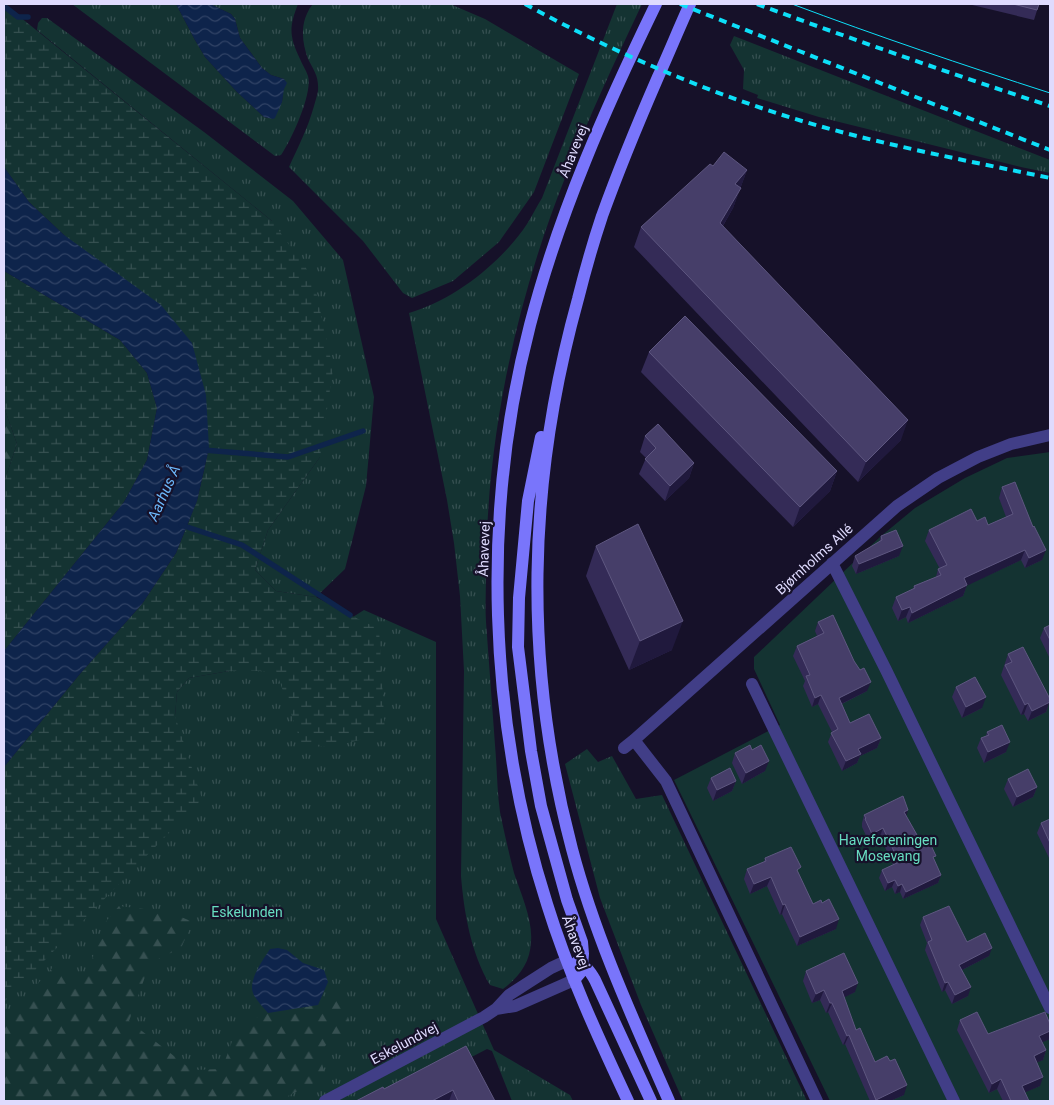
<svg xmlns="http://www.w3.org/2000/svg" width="1054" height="1105" font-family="Roboto,sans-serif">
<defs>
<pattern id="grass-tufts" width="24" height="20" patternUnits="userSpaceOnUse" patternTransform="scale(1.25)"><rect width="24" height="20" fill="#143332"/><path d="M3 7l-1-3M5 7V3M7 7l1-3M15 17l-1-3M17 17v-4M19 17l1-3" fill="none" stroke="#365051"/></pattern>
<pattern id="forest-firs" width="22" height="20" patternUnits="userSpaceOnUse" patternTransform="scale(1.25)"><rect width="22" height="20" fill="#143332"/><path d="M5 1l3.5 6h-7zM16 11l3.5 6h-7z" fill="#365051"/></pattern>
<pattern id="wetland-marsh" width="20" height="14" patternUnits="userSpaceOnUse" patternTransform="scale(1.25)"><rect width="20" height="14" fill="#143332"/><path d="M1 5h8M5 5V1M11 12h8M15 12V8" fill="none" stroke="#365051"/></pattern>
<pattern id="water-waves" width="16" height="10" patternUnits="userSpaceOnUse" patternTransform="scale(1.25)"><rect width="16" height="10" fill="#0e244b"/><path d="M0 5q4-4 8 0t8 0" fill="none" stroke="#314366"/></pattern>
</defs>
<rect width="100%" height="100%" fill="#161129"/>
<path fill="url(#grass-tufts)" d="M72,4H176L195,40L205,57L237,92L264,117L268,118L282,102L284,79L271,75L262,68L240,38L235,19L231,14L210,4H298C289,27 289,36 300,59C302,64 306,70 308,76C313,93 291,141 281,155L275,156Z
M313,4H450L485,19L579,74L534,192L499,242L453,281L412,298L403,293L363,241L289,167C298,147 308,128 314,106C315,102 317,96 318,91C319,76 314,71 308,59C301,40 300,20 313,4Z
M617,4H642C615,61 588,119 565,178C515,304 486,440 486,576C486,591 485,606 486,622C489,663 492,704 495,745C497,767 497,791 500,812C504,832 509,853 514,873C521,894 533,920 531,942C530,963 519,977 503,989L490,985C471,953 464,913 461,876L464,671L460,596L454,543L447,500L409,313C454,300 501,263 527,224C532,216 537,206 542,198Z
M42,18H47L204,132L293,201L343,260L374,397L366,486L345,569L316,597L276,591L255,570L268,530L320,457L189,521L197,501L272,221L37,30L38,23Z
M734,36L1050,160V173L1021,167L819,117L757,98L758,95L743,89L744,70L730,45Z
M364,610L436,642V919L494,1050L570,1095L573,1101H512L492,1051L487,1049L387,1101H4V936L175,716L177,692L189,678L229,671H267Z
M587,749L598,762L612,756L636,799L662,795L807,1101H683L641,1005L600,898L565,764Z"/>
<path fill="url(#forest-firs)" d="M4,407L17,444L4,482Z
M119,906L169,912L193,922L181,948L150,963L129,1021L192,1070L222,1069L238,1025L268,1013L318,1005L337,989L351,1027L318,1051L326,1077L278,1101H4V1020L54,966L72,979L87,976L103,925Z"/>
<path fill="url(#wetland-marsh)" d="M4,4L272,221L313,278L333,369L320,457L268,530L255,570L276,591L316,597L350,615L379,629L385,734L330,747L302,745L276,671H229L189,678L177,692L175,716L202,799L4,1002V767L79,675L142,604L176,553L197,501L209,448L64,235L29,202L4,167Z
M4,271L120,340L147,373L157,408L147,460L124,502L4,651V482L17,444L4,407Z"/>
<path fill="#143332" d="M1050,452V1101H830L674,780L780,725L754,669V657L880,537L915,508L965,478L1007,458Z"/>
<path fill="url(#water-waves)" d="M176,4H210L231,14L235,19L240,38L262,68L271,75L284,79L287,83L284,89L282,102L275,118L273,119L264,117L237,92L205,57L195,40Z
M4,167L29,202L64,235L161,305L192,343L206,395L209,448L197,501L176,553L142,604L79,675L4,767V651L124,502L147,460L157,408L147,373L120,340L4,271Z
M278,948L287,950L303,963L324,970L328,982L318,1005L268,1013C264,1008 255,999 253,993C248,980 263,960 270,949Z"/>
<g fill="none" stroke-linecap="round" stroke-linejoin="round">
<path stroke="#0e244b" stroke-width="5.5" d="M4,6L18,17H28
M203,450L288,457L363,431
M181,525L242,545L350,615"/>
<path stroke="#413e87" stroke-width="12" d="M832,563L886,670L1050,1008
M752,684L954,1101
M634,740L666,781L817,1101
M624,748L634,740L897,506L938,478L978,457L1011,444L1050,435
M496,1009L515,1006L574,980
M325,1101L484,1017L496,1009L509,995L551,968L566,961"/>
<path stroke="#7975fb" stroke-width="12" d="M541,437L528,501L519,598L518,647L531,751L541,806L567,900L582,942L583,954L582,965L580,973L574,980
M577,962C586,966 590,971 595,980L651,1101
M628,1101C598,1037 568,972 547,904C488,719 481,513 530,325C559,213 606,107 656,4
M669,1101C633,1019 595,936 572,849C523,664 527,483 578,299C585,271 593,243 602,216C619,169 638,123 658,77C669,53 679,28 690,4"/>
<path stroke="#0ddff8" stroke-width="1" d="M792,4C877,36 963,65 1050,93"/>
<path stroke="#0ddff8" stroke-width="4" stroke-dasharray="8 6" stroke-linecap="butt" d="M525,4C611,51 699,89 792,118C877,144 964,160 1050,178
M680,4L1050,150
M757,4C854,40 952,74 1050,106"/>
</g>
<path fill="#342b57" d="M968,4H1039L1034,20Z
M713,166L747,170L733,208L723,226L901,440L858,482L634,247L641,227Z
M649,352L837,471L830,491L793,527L641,372Z
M645,436L694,463L689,478L665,501L639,474L646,458L640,452Z
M1002,487L1042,560L1025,568L1021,560L967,585L963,596L908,623L906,617L898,621L892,608L896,597L913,589L914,586L936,577L938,569H940L925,541L929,530L977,521L988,525L1006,517L999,498Z
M881,536L899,556L856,574L852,566L855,556L879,542Z
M596,546L672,650L629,670L586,576Z
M818,622L867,691L842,704L850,723L881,738L877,748L860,756L857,763L842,771L828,742L832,732L818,704L812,707L803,686L805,681L793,656L797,646L817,636L815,631Z
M1050,625V659L1040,638L1044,628Z
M1008,654L1050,699L1046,712L1028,721L1024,714L1021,715L1001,675Z
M956,687L982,708L962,718L952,697Z
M987,732L1006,752L984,763L977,748L981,738L986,736Z
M752,750L765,771L742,784L732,763L735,753Z
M711,778L736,781L732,791L713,801L707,788Z
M1008,779L1037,787L1033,797L1013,807L1004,789Z
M864,815L906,816L921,842L934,860L941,875L938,883L903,899L900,892L895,894L892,887L885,891L879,878L882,870L893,865L880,836L869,842L862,827V823Z
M1050,819V860L1037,833L1041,823Z
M765,858L798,873L813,904L836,929L797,946L782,914L780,915L767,886L750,894L744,879L747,869L764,862Z
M923,917L967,942L989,956L962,970L968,996L952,1004L945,990L942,992L925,950L927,943L920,925Z
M806,971L855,992L844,997L856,1030L875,1062L904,1095L890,1101H870L845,1044L843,1045L828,1012L826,1013L820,1000L812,1003L803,981Z
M960,1020L988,1034L1050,1024V1039L1042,1042L1046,1050L1043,1060L1037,1062L1040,1086L1025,1092L1029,1101H1003L997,1089L989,1093L957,1030Z
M466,1046L495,1101H356L384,1089Z"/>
<path fill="#20193d" d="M747,170L733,208L713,243L735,184Z
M908,420L901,440L858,482L866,462Z
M694,463L689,478L665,501L670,486Z
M837,471L830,491L793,527L800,507Z
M903,546L899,556L856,574L859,564Z
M1025,550L1021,560L960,589L964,578Z
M1046,550L1042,560L1025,568L1029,558Z
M967,585L963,596L908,623L912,613Z
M910,607L906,617L898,621L902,610Z
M683,621L672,650L629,670L640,641Z
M871,682L867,691L835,707L839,698Z
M821,695L818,704L812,707L815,698Z
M986,697L982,708L962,718L966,707Z
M1050,700L1046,712L1028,721L1032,711Z
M1028,703L1024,714L1021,715L1025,705Z
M881,738L877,748L860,756L857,763L842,771L846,761L858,749Z
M1010,742L1006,752L984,763L988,752Z
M769,761L765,771L742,784L746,773Z
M736,781L732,791L713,801L717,790Z
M1037,787L1033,797L1013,807L1017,797Z
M908,810L906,818L904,812Z
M883,828L880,836L869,842L872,834Z
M941,875L938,883L903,899L906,892Z
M771,877L767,886L750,894L754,884Z
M895,880L892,887L885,891L888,883Z
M902,884L900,892L895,894L898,886Z
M785,904L782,914L780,915L783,905Z
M839,919L836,929L797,946L800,937Z
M992,948L989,956L956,973L959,965Z
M948,982L945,990L942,992L945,983Z
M858,983L855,992L839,1000L842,991Z
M971,987L968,996L952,1004L955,995Z
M824,990L820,1000L812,1003L816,994Z
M830,1003H832L828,1012L826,1013Z
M1050,1031V1039L1036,1045L1039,1036Z
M849,1035L845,1044L843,1045L847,1036Z
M1046,1050L1043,1060L1030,1065L1034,1056Z
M1043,1077L1040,1086L1019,1095L1022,1086Z
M1001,1079L997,1089L989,1093L992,1084Z
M907,1085L904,1095L890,1101H876V1100Z
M453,1090L449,1101H432Z"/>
<path fill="#463e69" stroke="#5e5780" d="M1013,4H1039L1037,10Z
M724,152L747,170L735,184L741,188L720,223L908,420L866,462L641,227L710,164L713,166Z
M685,316L837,471L800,507L649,352Z
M658,424L694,463L670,486L645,459L656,448L645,436Z
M1015,482L1033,527L1034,526L1046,550L1029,558L1025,550L964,578L967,585L912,613L910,607L902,610L896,597L915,588L914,586L941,575L938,569L947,565L929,530L971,509L977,521L985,517L988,525L1013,514L1002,487Z
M638,524L683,621L640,641L596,546Z
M896,530L903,546L859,564L855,556L882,540L881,536Z
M833,615L854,661L860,670L864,668L871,682L839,698L850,723L869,714L881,738L858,749L861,754L846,761L831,733L838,729L821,695L815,698L806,676L810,675L797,646L824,633L818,622Z
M1050,625V640L1044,628Z
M1023,647L1050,699L1049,700L1050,702L1032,711L1028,703L1025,705L1005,665L1012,662L1008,654Z
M975,677L986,697L966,707L956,687Z
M1002,725L1010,742L988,752L981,738L989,735L987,732Z
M750,745L752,750L761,745L769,761L746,773L735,753Z
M730,768L736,781L717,790L711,778Z
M1028,769L1037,787L1017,797L1008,779Z
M903,796L908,810L904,812L921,842L928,839L936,856L933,857L941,875L906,892L902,884L898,886L895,880L888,883L882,870L899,862L883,828L872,834L865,819L866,818L864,815Z
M1050,819V843L1041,823Z
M791,847L801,867L797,870L813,904L821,900L822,903L829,899L839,919L800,937L785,904L783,905L771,877L754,884L747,869L766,861L765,858Z
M949,906L967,942L985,933L992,948L959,965L971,987L955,995L948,982L945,983L928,942L932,940L923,917Z
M844,953L858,983L842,991L856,1030L860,1028L875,1062L887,1056L890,1061L895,1059L907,1085L876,1100L849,1035L847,1036L832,1003H830L824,990L816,994L806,971Z
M977,1012L988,1034L1045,1012L1050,1024V1031L1039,1036L1046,1050L1034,1056L1043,1077L1022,1086L1029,1101H1011L1001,1079L992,1084L960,1020Z
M466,1046L495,1101H458L453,1090L432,1101H356L383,1087L384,1089Z"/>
<g text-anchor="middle" stroke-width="4.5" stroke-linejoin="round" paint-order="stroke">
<g font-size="14" fill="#dfdbfe" stroke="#161129">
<text transform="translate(573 151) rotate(-68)" y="5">Åhavevej</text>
<text transform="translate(484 549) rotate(-88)" y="5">Åhavevej</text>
<text transform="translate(814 559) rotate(-42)" y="5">Bjørnholms Allé</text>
<text transform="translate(576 942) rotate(70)" y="5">Åhavevej</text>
<text transform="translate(404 1043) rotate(-28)" y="5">Eskelundvej</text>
</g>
<g font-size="14" fill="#67ddc1" stroke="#161129">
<text x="888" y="845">Haveforeningen<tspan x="888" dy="16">Mosevang</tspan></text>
<text x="247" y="917">Eskelunden</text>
</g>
<g font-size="15" font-style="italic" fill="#6cb8fb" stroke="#161129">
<text transform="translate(164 493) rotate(-66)" y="5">Aarhus Å</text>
</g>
</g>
<rect width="1054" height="1105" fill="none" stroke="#dfdbfe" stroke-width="10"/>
</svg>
